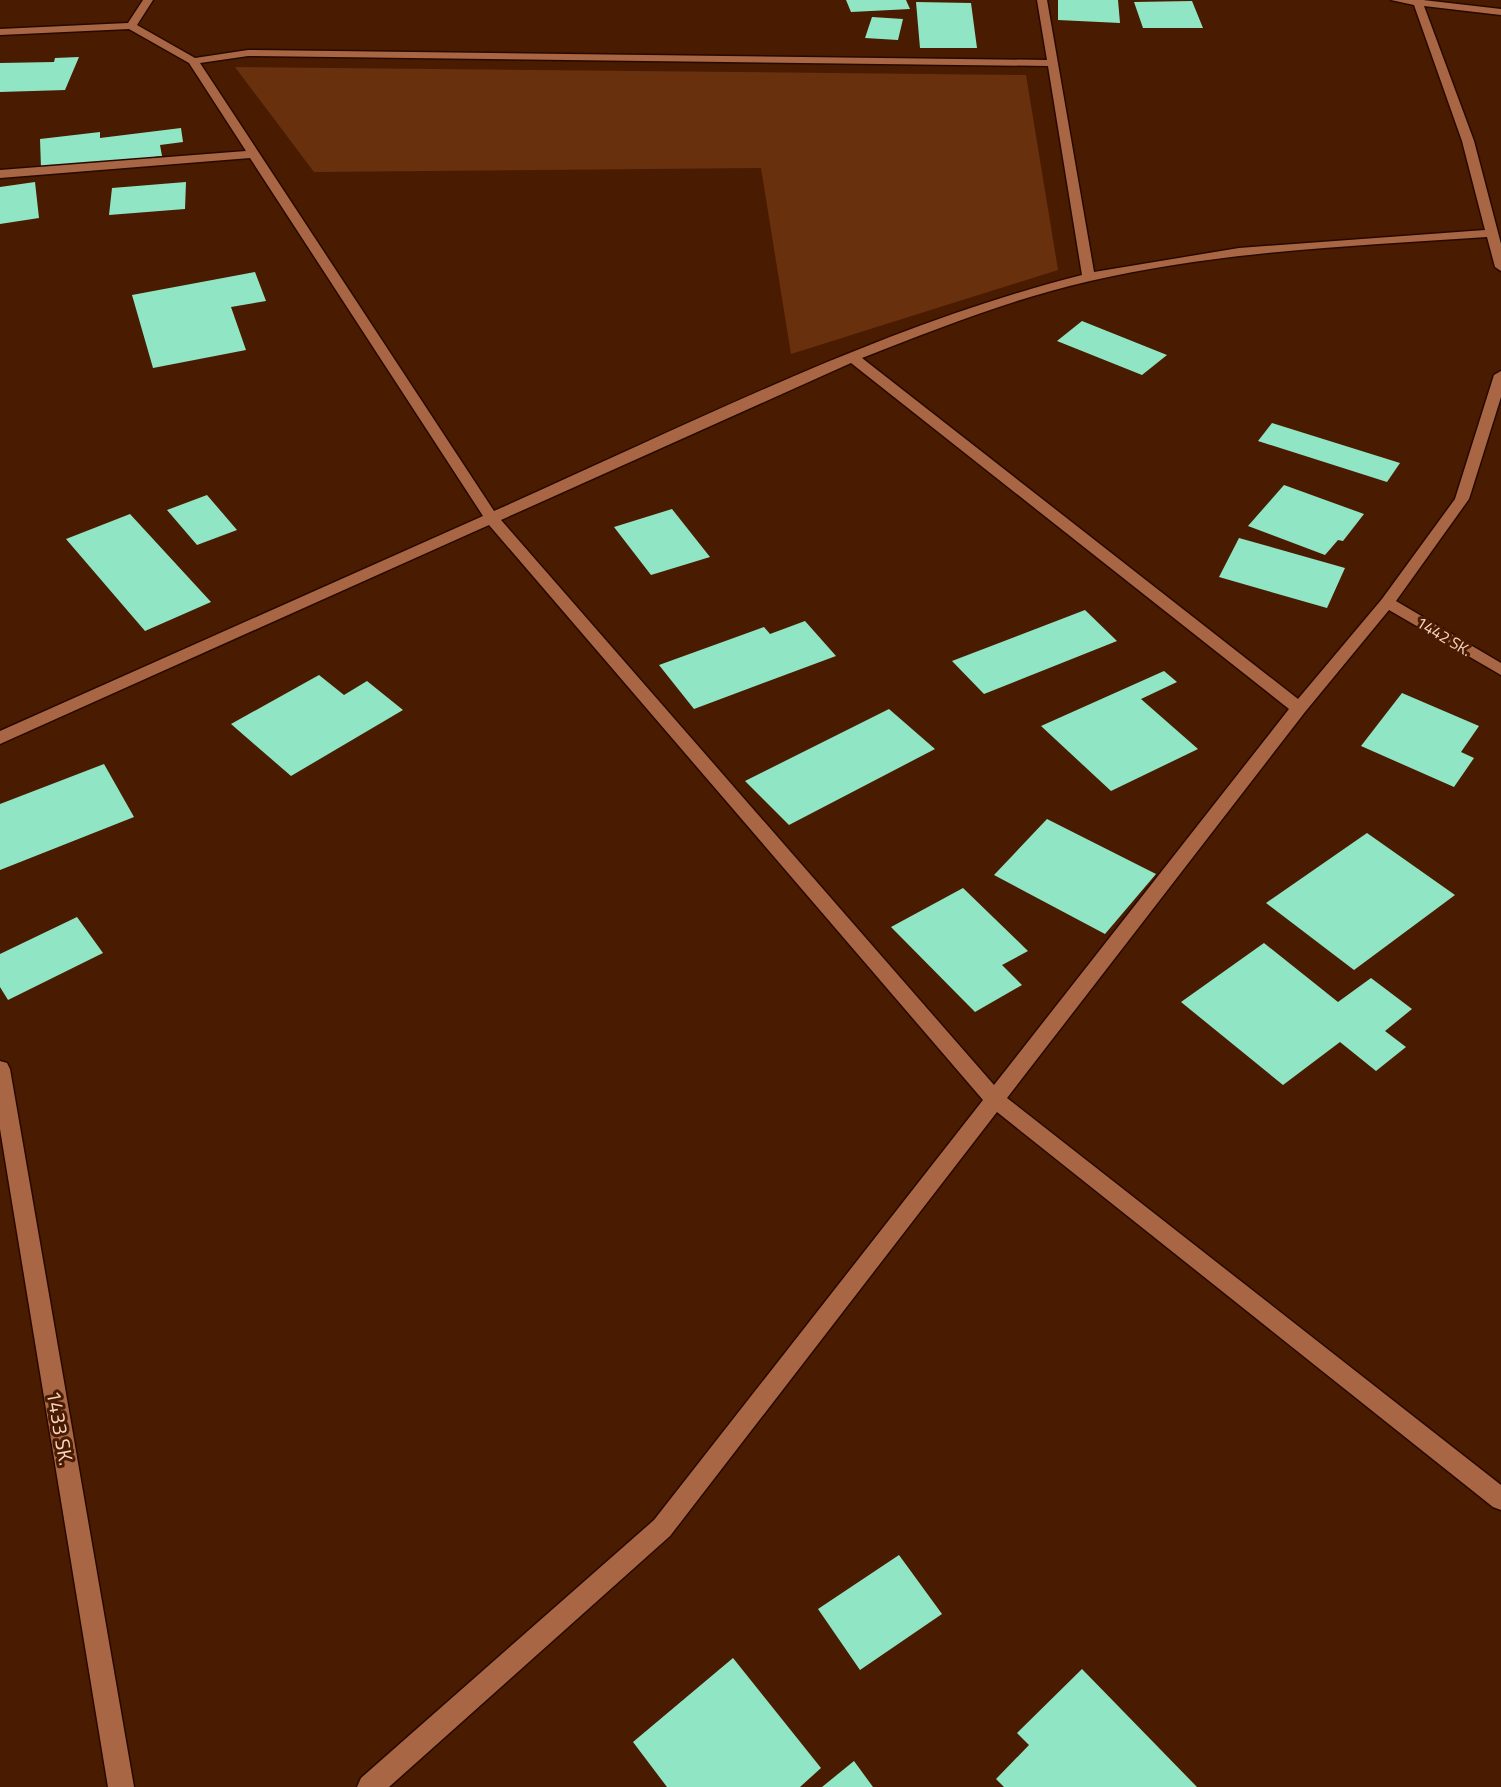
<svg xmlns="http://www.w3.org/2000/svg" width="1501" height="1787" font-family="'Titillium Web',sans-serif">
<rect width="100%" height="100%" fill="#491c02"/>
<path fill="#69300e" d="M235,67L1026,75L1058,270L791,354L761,168L314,172Z"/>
<path fill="#90e6c4" d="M846,0H906L910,9L851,12Z
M1058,0H1118L1120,23L1058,20Z
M1192,1L1203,28H1143L1134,2Z
M916,2L971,3L977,48H920Z
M872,17L903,19L898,40L865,38Z
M79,57L65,90L0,92V63L54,62L55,58Z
M181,128L183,142L160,145L162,156L77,167V163L41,168L40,139L100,132V138Z
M35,182L39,218L0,224V187Z
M186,182L185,209L109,215L112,188Z
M255,272L266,301L231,307L246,350L153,368L132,295Z
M1082,321L1167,355L1142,375L1057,341Z
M1272,423L1400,463L1387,482L1258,441Z
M1284,485L1364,514L1343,541L1338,540L1325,555L1248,526Z
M207,495L237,530L197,545L167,510Z
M672,509L710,557L651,575L614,527Z
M130,514L211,602L145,631L66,539Z
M1239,538L1345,568L1327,608L1219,577Z
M1085,610L1117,641L984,694L952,661Z
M805,621L836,656L694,709L659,665L764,627L770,634Z
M1164,671L1177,682L1141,699L1198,749L1111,791L1041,726Z
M319,675L344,695L367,681L403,710L291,776L231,724Z
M1402,693L1479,726L1461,752L1474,758L1454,787L1361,746Z
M889,709L935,749L789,825L745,781Z
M104,764L134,817L0,870V804Z
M1047,819L1156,874L1105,934L994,875Z
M1367,833L1455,895L1354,970L1266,903Z
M963,888L1028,951L1002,965L1022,985L975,1012L891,927Z
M77,917L103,953L8,1000L0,987V954Z
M1264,943L1338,1002L1371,978L1412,1009L1385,1031L1406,1047L1376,1071L1340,1042L1283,1085L1181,1002Z
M899,1555L942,1614L860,1670L818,1609Z
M733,1658L821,1768L800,1787H667L633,1742Z
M1082,1669L1197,1787H1004L996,1779L1029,1745L1017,1733Z
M854,1761L873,1787H822Z"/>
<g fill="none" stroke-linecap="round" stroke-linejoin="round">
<defs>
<path id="minor" d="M143,0H153L137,25L195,58L248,50L1047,60L1037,0H1047L1094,272L1239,248L1485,230L1462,141L1414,5L1391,0H1423L1501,9V15L1424,6L1474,141L1501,244V271L1495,267L1487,237C1354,246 1220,251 1090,281C1011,299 936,329 862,358L1298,699L1382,599L1455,499L1494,375L1501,371V397L1469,499L1396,601L1501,663V675L1389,610L1305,712L1007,1098L1501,1485V1510L1493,1507L997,1112L670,1536L389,1787H357L361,1778L654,1520L983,1100L489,525L0,744V731L483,516L250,158L0,178V170L246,151L189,63L129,29L0,35V29L128,23ZM248,56L1048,66L1082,275C880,326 684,427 494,511L200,63ZM851,363L1289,709L994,1085L501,520Z
M0,1061L7,1063L10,1069L134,1787H108L0,1129Z"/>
</defs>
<use href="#minor" stroke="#280900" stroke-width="3"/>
<use href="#minor" fill="#a86645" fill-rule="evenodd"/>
</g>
<g text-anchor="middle" stroke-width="6" stroke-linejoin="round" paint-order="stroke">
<g font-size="16" fill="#fdd7c5" stroke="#491c02">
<text transform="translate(1444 636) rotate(31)" y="6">1442 SK.</text>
</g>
<g font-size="20" fill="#fdd7c5" stroke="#491c02">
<text transform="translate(60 1428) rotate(80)" y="7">1433 SK.</text>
</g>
</g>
</svg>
